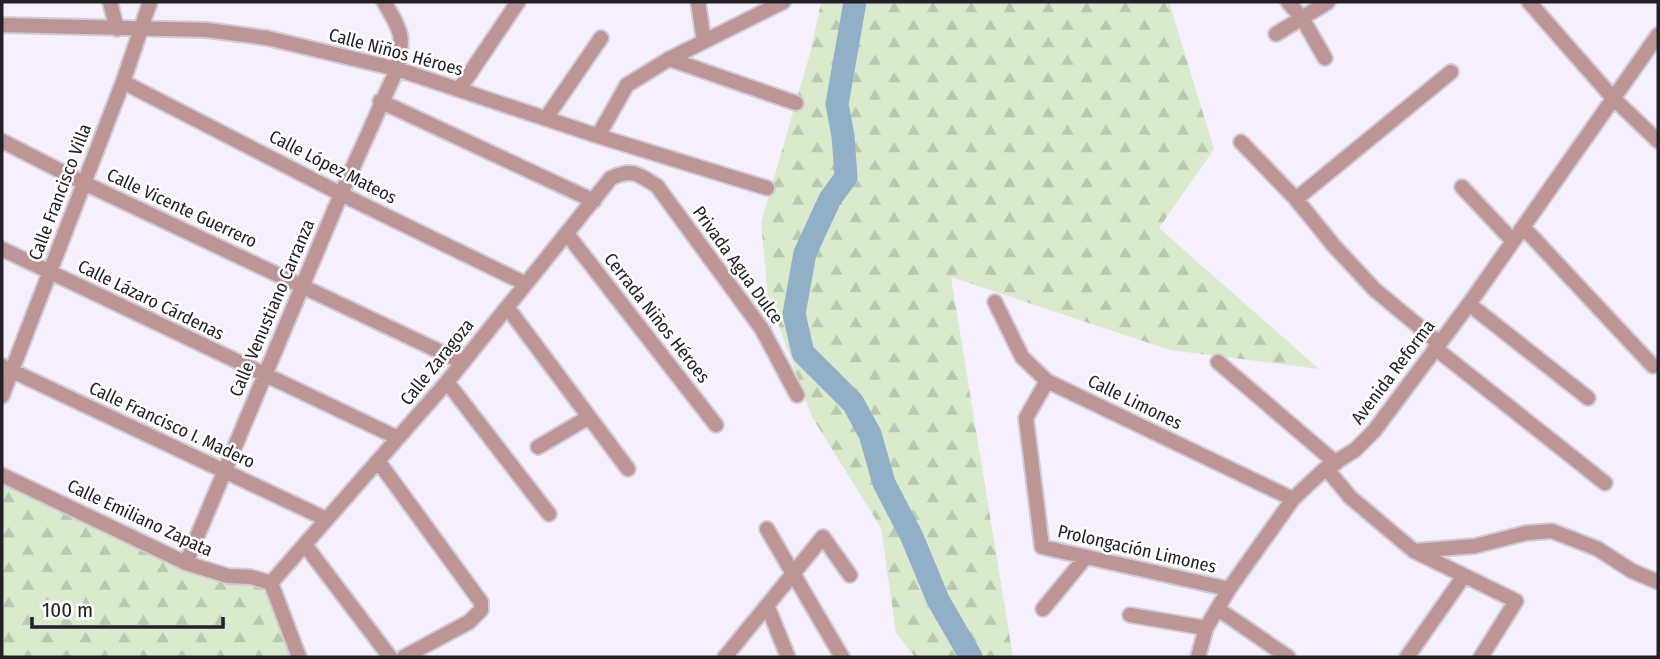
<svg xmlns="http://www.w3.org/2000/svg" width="1660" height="659" font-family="'Fira Sans Condensed',sans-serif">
<defs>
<pattern id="forest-firs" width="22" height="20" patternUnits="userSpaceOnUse" patternTransform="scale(1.75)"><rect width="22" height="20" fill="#d9eacd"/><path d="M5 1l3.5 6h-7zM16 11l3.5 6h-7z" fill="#bac8b0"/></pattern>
</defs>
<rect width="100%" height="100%" fill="#f6f0fe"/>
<path fill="url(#forest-firs)" d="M821,2H1169L1214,149L1159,228L1319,369L1170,350L951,277L1013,657H915L896,633L881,528L812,417L768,296L761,223L811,50Z
M2,475L186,563L271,583L299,657H2Z"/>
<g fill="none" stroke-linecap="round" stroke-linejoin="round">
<path stroke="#91b0c8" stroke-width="23" d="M855,2L837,104L843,136L846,177L830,199L805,253L794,314L803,353L853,403L870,434L884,483L912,537L938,600L971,657"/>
<defs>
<path id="minor" d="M110,2L117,29
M698,2L704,41
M1288,2L1302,18L1325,58
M1529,2L1613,98L1658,141
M2,25L207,30L267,38L397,69L598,136L767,188
M1276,34L1328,2
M669,59L796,103
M123,82L341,194L526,284
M460,88L518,2
M380,101L594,201
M546,118L601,38
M598,136L627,85L669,59L783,2
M2,141L84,183L462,362
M1241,142L1296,199L1334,246L1375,290L1439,343
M1462,187L1513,241
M1296,199L1451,72
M1523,227L1653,366
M567,234L716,425
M2,249L398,438
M995,302L1022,357L1047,381L1293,499
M1469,304L1588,398
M507,307L628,469
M1435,348L1605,483
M1218,362L1336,463
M2,366L326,519
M1047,381L1026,418L1042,547L1229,589
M447,382L549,514
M2,396L123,82L150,2
M538,447L589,417
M378,461L481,602V610L469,622L404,657
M1326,468L1350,497L1414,551L1516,601L1481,657
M2,475L186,563L228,576L251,577L271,583
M767,529L842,657
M305,545L390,657
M1414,551L1475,546L1526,533L1552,531L1598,549L1632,571L1658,582
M186,563L341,194L397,69C405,35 401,31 384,2
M271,583L447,382L611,178C633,168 638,174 657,186L762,329L797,395
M271,583L299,657
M767,605L788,657
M1043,609L1085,558
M1218,609L1288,657
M1130,615L1206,628
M725,657L823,537L850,575
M1198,657L1206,628L1229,589L1293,499L1326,468L1355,450L1374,431L1469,304L1658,35
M1407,657L1464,576"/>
</defs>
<use href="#minor" stroke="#d0cbd7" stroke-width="18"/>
<use href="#minor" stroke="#be9595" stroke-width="14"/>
</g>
<g text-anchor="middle" stroke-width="5" stroke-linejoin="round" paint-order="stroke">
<g font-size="18" fill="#232028" stroke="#fff">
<text transform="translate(396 52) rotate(15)" y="6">Calle Niños Héroes</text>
<text transform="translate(333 167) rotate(27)" y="6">Calle López Mateos</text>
<text transform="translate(60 192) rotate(-69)" y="6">Calle Francisco Villa</text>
<text transform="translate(182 208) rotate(25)" y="6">Calle Vicente Guerrero</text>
<text transform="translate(738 265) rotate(54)" y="6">Privada Agua Dulce</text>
<text transform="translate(151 300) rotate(26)" y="6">Calle Lázaro Cárdenas</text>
<text transform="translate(272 308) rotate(-67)" y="6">Calle Venustiano Carranza</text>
<text transform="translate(657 318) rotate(52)" y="6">Cerrada Niños Héroes</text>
<text transform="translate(437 362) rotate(-51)" y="6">Calle Zaragoza</text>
<text transform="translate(1393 372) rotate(-53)" y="6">Avenida Reforma</text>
<text transform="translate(1135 402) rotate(26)" y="6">Calle Limones</text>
<text transform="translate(172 425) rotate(25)" y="6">Calle Francisco I. Madero</text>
<text transform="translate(140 518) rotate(25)" y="6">Calle Emiliano Zapata</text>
<text transform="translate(1137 549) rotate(13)" y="6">Prolongación Limones</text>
</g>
</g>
<rect width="1660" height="659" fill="none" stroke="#232028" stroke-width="7"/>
<path d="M32 617v10h191v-10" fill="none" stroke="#232028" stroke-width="3.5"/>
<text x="42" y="617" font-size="21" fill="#232028" stroke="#ffffff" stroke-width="5" paint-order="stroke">100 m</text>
</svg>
